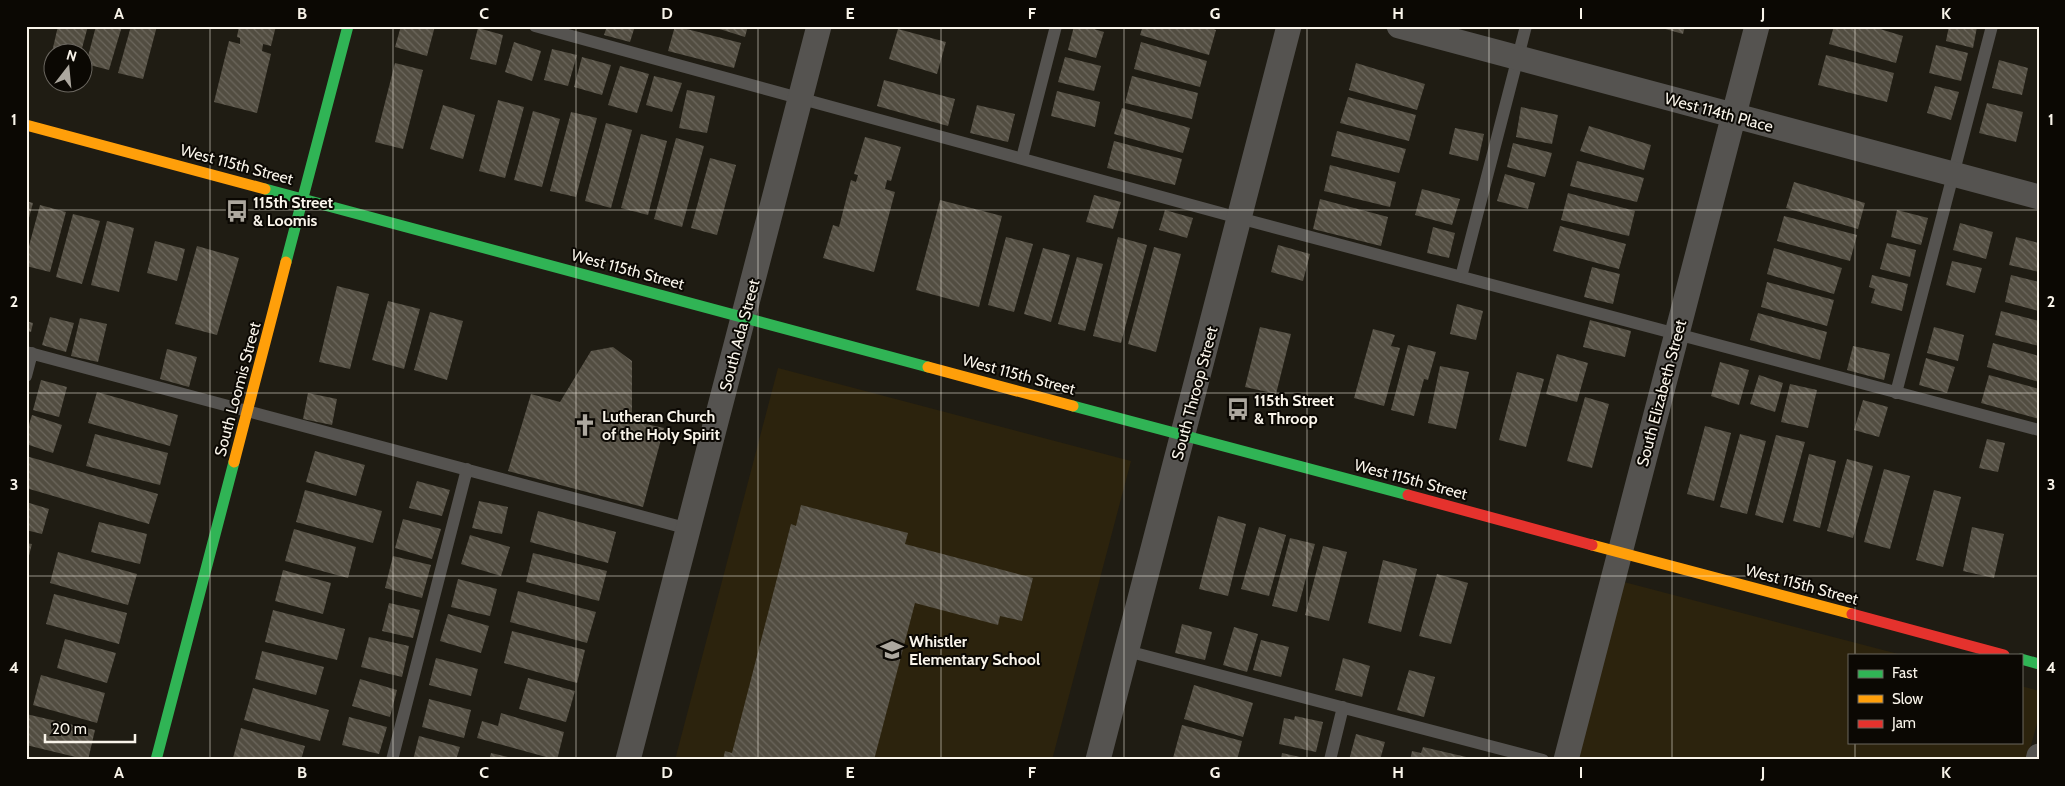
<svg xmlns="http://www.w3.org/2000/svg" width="2065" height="786" font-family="Cabin,sans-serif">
<defs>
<pattern id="building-back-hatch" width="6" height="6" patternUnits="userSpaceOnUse" patternTransform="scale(1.25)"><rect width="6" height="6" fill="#524d41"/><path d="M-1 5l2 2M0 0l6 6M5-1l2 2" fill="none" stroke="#6c675d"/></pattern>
</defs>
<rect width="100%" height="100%" fill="#1f1c13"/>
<path fill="#2c230d" d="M778,368L1131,461L1052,760H675Z
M1624,582L1902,655H1849V742H2021V686L2039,691V716L2027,760H1577Z"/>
<path fill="url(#building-back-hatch)" d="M58,26H88L81,52H52Z
M96,26H122L109,70L86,64Z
M131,26H157L143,79L118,73Z
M239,26H276L271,46L263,44L262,51L271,54L257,113L214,102L229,41L240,44V38L237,37Z
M401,26H435L427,56L395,47Z
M607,26H635L630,42L604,35Z
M675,26L741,43L734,68L668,51Z
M710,26H748L745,37Z
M1074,26H1084L1104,32L1096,58L1068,50Z
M1143,26H1205L1216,30L1209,55L1140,35Z
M1655,26H1685L1683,34Z
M1834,26H1870L1903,36L1896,63L1829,44Z
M1949,26L1977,27L1973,48L1946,41Z
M478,28L503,35L496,65L470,59Z
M898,29L946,42L937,74L889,59Z
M514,42L541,51L532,81L505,72Z
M1141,42L1207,61L1200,87L1134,69Z
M1936,45L1968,53L1961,81L1929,73Z
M552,49L577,55L568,86L544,80Z
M1826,55L1894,73L1887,102L1818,85Z
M582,57L611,65L602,95L574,87Z
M1065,57L1101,66L1094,91L1058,82Z
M1999,60L2028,68L2022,95L1992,88Z
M395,63L423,70L403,149L375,142Z
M1356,63L1425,84L1417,110L1349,90Z
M620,66L649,74L637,113L608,105Z
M654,76L682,83L672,112L646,105Z
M1132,76L1198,93L1192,119L1125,103Z
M884,80L955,99L948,126L877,106Z
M1935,86L1959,92L1951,120L1927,113Z
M687,90L715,96L707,133L679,128Z
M1057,91L1100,102L1095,127L1051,116Z
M1348,97L1416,115L1409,141L1340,123Z
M498,100L524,107L505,178L479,171Z
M1987,103L2023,112L2016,142L1979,133Z
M443,105L475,115L463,159L430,149Z
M977,105L1015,114L1008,142L970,133Z
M1521,107L1558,115L1552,144L1516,137Z
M1122,108L1190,128L1183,153L1114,134Z
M533,111L560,119L542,187L514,180Z
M571,112L597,118L576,197L550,191Z
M606,123L632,130L611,208L585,201Z
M1589,126L1651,145L1644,170L1580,151Z
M1455,128L1484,134L1478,161L1449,154Z
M1337,131L1406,149L1399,173L1331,156Z
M641,134L667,141L648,215L621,208Z
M865,137L901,147L891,181L887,180L885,189L895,192L874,272L823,258L833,225L839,227L851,180L856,182L858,175L854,174Z
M676,138L704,146L682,227L654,219Z
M1114,141L1182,159L1175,185L1107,168Z
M1513,143L1552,153L1545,177L1507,167Z
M710,158L736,165L717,235L691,228Z
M1577,161L1644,178L1637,202L1570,186Z
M1330,165L1396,182L1390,207L1324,191Z
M1505,174L1535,183L1528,209L1497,201Z
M1794,182L1865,203L1858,229L1786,208Z
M1422,189L1460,199L1452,225L1415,215Z
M1568,193L1635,211L1629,236L1561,220Z
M1094,195L1121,202L1113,229L1086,222Z
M1320,199L1388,217L1381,246L1313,229Z
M940,200L1002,216L979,307L916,290Z
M26,201L33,203L27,225H26Z
M40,205L66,212L50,272L26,266V257Z
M1165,210L1193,218L1187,238L1159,230Z
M1897,210L1928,218L1921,245L1891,237Z
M73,214L100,221L82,284L56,277Z
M1784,216L1857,235L1850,261L1777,241Z
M107,221L134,228L119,292L91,285Z
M1960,223L1993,232L1986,259L1953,250Z
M1560,226L1626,244L1619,269L1553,251Z
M1433,227L1455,233L1449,258L1427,253Z
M1006,237L1033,244L1014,312L988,305Z
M1118,237L1147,245L1121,343L1093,336Z
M2016,237L2039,243V272L2009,265Z
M155,241L185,249L177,281L147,273Z
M1887,243L1916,250L1910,277L1880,269Z
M1278,245L1310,254L1303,281L1271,272Z
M197,246L239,258L217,335L175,324Z
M1154,247L1181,254L1156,352L1128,344Z
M1043,248L1070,255L1051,322L1024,314Z
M1774,248L1842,268L1834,294L1767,274Z
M1077,257L1103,264L1085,331L1058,324Z
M1952,261L1982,268L1975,293L1946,285Z
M1592,267L1620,274L1613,304L1584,297Z
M1872,275L1908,284L1902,311L1871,303L1875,289L1869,287Z
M2011,275L2039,282V311L2005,302Z
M1767,282L1834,300L1827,326L1761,307Z
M337,286L369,294L350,369L319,362Z
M388,301L420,309L404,369L372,360Z
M1457,304L1483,311L1476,340L1450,334Z
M2001,311L2039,321V346L1995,335Z
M430,312L463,321L447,380L414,370Z
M1758,313L1827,332L1820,360L1750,340Z
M50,317L74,323L66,352L42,345Z
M80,318L107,324L98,362L71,356Z
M1590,320L1631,331L1625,357L1583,347Z
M26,321L33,323L31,332L26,331Z
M1260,327L1291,334L1276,394L1245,387Z
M1934,327L1964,335L1958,361L1927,353Z
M1373,329L1395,335L1391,346L1400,348L1384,406L1354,398Z
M1993,343L2039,356V382L1987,367Z
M1408,345L1436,352L1428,380L1424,379L1414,416L1391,410Z
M1853,346L1890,354L1884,380L1847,370Z
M613,347L632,361V421L664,428L643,507L508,471L531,394L560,402L591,351Z
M167,349L197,357L189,387L160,379Z
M1557,354L1588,363L1577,402L1546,394Z
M1926,358L1955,367L1947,393L1919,385Z
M1720,362L1749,370L1739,405L1711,396Z
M1440,366L1469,372L1456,429L1428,423Z
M1517,372L1544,379L1526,447L1499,440Z
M1759,375L1783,383L1775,412L1750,404Z
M1989,375L2039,389V419L1981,403Z
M41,380L67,387L59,417L33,410Z
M1790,384L1817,390L1808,428L1781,422Z
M97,392L178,415L170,446L88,423Z
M308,393L337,399L332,425L303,419Z
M1585,397L1609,404L1592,468L1567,461Z
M1863,400L1888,407L1879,437L1854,430Z
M32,415L62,425L53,453L26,444V434Z
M1705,426L1731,433L1714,501L1687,494Z
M95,434L168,453L160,485L86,466Z
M1740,434L1766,441L1747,514L1720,507Z
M1776,435L1805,442L1783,523L1755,515Z
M1987,439L2005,443L1998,472L1979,468Z
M315,451L365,465L356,496L306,482Z
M1809,454L1836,461L1820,528L1793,521Z
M26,456L158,494L149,524L26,488Z
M1847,459L1873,466L1853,538L1827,531Z
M1884,469L1910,476L1890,549L1864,542Z
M417,481L450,490L442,516L409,508Z
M305,490L382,511L373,543L296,522Z
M1934,490L1961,497L1943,567L1916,560Z
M479,501L508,507L502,534L472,528Z
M26,502L49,509L42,534L26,530Z
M801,505L908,533L905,544L1033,578L1022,621L1000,616L998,625L915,603L874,760H723L725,751L732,753L791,524L796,526Z
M538,511L616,532L608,563L530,542Z
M1218,516L1246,524L1228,596L1199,589Z
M403,519L441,529L432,559L395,548Z
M99,522L147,534L140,564L91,552Z
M1259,527L1286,535L1269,596L1241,589Z
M1972,527L2004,534L1994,578L1963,571Z
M294,529L356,547L348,578L285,561Z
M470,535L510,547L501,576L461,564Z
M1290,538L1315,544L1297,612L1272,606Z
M26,543L32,544L27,563H26Z
M1323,546L1347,552L1329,621L1305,615Z
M58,552L137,574L128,605L50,583Z
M533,553L607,571L599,601L526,582Z
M393,556L431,565L422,598L385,588Z
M1383,560L1417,569L1401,632L1368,623Z
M283,570L331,583L323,614L275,601Z
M1437,574L1468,583L1451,644L1419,636Z
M458,579L497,589L490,616L451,607Z
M518,591L596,612L587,643L510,622Z
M54,594L127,613L119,644L46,624Z
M389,603L420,610L413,638L382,631Z
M273,610L345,629L337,660L265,642Z
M448,614L489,626L481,653L440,641Z
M1182,624L1212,632L1205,660L1175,653Z
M1234,627L1258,634L1247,672L1223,665Z
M512,631L585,650L577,683L504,663Z
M369,637L409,646L402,677L361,667Z
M65,639L116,653L107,683L57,668Z
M1261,640L1289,647L1281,677L1253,670Z
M262,651L324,667L316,695L255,679Z
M436,658L478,669L471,696L429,685Z
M1343,658L1370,666L1362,697L1335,690Z
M1409,670L1435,677L1424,717L1397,710Z
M41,675L105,693L97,723L33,705Z
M528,678L575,691L566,722L519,709Z
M360,679L397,690L390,717L352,706Z
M1194,685L1253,703L1243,737L1184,719Z
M253,688L329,710L320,741L244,720Z
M429,699L471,710L464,738L422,727Z
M501,713L564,732L557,760L477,738L482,721L498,726Z
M26,714L95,730L88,760L26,745Z
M1295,716L1323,722L1316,752L1279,744L1284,718L1294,720Z
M349,717L387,727L379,754L342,745Z
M1182,725L1242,741L1237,760H1181L1173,758Z
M241,728L305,746L301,760L233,758Z
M1356,734L1385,742L1380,760H1349Z
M419,736L460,747L456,760H413Z
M1423,747L1475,759V760H1410L1412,751L1421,753Z
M491,753L516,759V760H489Z
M1282,753L1309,759V760H1281Z"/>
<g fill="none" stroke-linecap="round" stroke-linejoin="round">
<path stroke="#555350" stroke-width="12" d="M535,26L1239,218L2039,430
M1022,158L1056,26
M1461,277L1526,26
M26,352L689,529
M26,376L32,353
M1896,393L1992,26
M1127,651L1543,760
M392,760L467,469
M1330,760L1343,707"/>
<path stroke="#555350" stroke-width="25" d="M1399,26L2039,197
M628,760L819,26
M1098,760L1289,26
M1566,760L1757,26
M2038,760L2039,756"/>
<path stroke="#30b455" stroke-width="11" d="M265,189L928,367
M286,262L348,26
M1073,406L1408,495
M2021,659L2039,664
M156,760L234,462"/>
<path stroke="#ff9f0a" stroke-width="11" d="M26,125L265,189
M928,367L1073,406
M234,462L286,262
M1592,545L1852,614"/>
<path stroke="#e5322d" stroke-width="11" d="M1408,495L1592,545
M1852,614L2004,655"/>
</g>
<path fill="none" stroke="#f9f4ea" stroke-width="1" stroke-opacity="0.55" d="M210,26V760M393,26V760M576,26V760M758,26V760M941,26V760M1124,26V760M1307,26V760M1489,26V760M1672,26V760M1855,26V655M26,210H2039M26,393H2039M26,576H2039M1855,742V760"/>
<defs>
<symbol id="bus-bare" viewBox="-9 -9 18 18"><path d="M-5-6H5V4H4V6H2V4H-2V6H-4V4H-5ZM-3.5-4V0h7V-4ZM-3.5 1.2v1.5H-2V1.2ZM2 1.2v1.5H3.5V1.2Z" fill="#ada89f" stroke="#0b0803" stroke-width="2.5" paint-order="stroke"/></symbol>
<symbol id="church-bare" viewBox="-9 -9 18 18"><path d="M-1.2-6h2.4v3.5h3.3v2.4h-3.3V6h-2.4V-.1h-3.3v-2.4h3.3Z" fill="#ada89f" stroke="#0b0803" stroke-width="2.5" paint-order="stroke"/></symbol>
<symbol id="school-bare" viewBox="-9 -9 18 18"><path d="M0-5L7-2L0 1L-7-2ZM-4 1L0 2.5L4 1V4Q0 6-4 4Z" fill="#ada89f" stroke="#0b0803" stroke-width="2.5" paint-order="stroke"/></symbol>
</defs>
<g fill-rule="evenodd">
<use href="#bus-bare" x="221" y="195" width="32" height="32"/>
<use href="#bus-bare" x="1222" y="393" width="32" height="32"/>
<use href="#church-bare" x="569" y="409" width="32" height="32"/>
<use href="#school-bare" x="876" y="634" width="32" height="32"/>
</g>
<g text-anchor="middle" stroke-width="4" stroke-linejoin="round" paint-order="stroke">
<g font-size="16" fill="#f9f4ea" stroke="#0b0803">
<text transform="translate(1719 112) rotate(15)" y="6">West 114th Place</text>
<text transform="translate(237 164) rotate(15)" y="6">West 115th Street</text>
<text transform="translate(628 269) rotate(15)" y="6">West 115th Street</text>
<text transform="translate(739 335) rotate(-75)" y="6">South Ada Street</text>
<text transform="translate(1019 374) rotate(15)" y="6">West 115th Street</text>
<text transform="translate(237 389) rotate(-75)" y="6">South Loomis Street</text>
<text transform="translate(1194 393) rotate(-75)" y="6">South Throop Street</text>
<text transform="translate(1661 393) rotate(-75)" y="6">South Elizabeth Street</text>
<text transform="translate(1411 479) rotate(15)" y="6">West 115th Street</text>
<text transform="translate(1802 584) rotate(15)" y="6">West 115th Street</text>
</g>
<g font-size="16" font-weight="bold" fill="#f9f4ea" stroke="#0b0803" text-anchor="start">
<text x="253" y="208">115th Street<tspan x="253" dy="18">&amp; Loomis</tspan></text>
<text x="1254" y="406">115th Street<tspan x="1254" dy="18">&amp; Throop</tspan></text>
<text x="602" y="422">Lutheran Church<tspan x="602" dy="18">of the Holy Spirit</tspan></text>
<text x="909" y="647">Whistler<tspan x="909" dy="18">Elementary School</tspan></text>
</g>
</g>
<rect width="2065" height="786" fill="none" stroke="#0b0803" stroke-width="55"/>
<rect x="1848" y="654" width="175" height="90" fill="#0b0803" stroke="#6a665f"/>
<rect x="1858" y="670" width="25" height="8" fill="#30b455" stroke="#6a665f"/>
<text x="1892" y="678" font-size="15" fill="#f9f4ea">Fast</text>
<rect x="1858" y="695" width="25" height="8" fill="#ff9f0a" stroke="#6a665f"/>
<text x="1892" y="704" font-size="15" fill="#f9f4ea">Slow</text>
<rect x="1858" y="720" width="25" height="8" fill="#e5322d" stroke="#6a665f"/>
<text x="1892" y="728" font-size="15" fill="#f9f4ea">Jam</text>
<g transform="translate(68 68) rotate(16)"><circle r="24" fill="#0b0803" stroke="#6a665f"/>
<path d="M0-4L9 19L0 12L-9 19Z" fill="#ada89f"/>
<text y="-8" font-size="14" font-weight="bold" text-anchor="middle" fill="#f9f4ea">N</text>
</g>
<path d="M45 734v8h90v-8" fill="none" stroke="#f9f4ea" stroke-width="2.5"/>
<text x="52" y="734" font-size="15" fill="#f9f4ea" stroke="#0b0803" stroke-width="4" paint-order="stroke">20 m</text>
<rect x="28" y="28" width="2010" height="730" fill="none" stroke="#f9f4ea" stroke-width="2"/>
<g font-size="16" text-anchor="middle" font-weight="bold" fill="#f9f4ea">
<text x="119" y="19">A</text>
<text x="302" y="19">B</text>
<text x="484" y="19">C</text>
<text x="667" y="19">D</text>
<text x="850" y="19">E</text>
<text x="1032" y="19">F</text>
<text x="1215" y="19">G</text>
<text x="1398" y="19">H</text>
<text x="1581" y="19">I</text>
<text x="1763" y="19">J</text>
<text x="1946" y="19">K</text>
<text x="14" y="125">1</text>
<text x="2051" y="125">1</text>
<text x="14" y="307">2</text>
<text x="2051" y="307">2</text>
<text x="14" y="490">3</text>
<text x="2051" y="490">3</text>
<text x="14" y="673">4</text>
<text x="2051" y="673">4</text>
<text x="119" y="778">A</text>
<text x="302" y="778">B</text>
<text x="484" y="778">C</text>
<text x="667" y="778">D</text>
<text x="850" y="778">E</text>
<text x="1032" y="778">F</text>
<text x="1215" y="778">G</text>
<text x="1398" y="778">H</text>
<text x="1581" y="778">I</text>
<text x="1763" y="778">J</text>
<text x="1946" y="778">K</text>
</g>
</svg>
